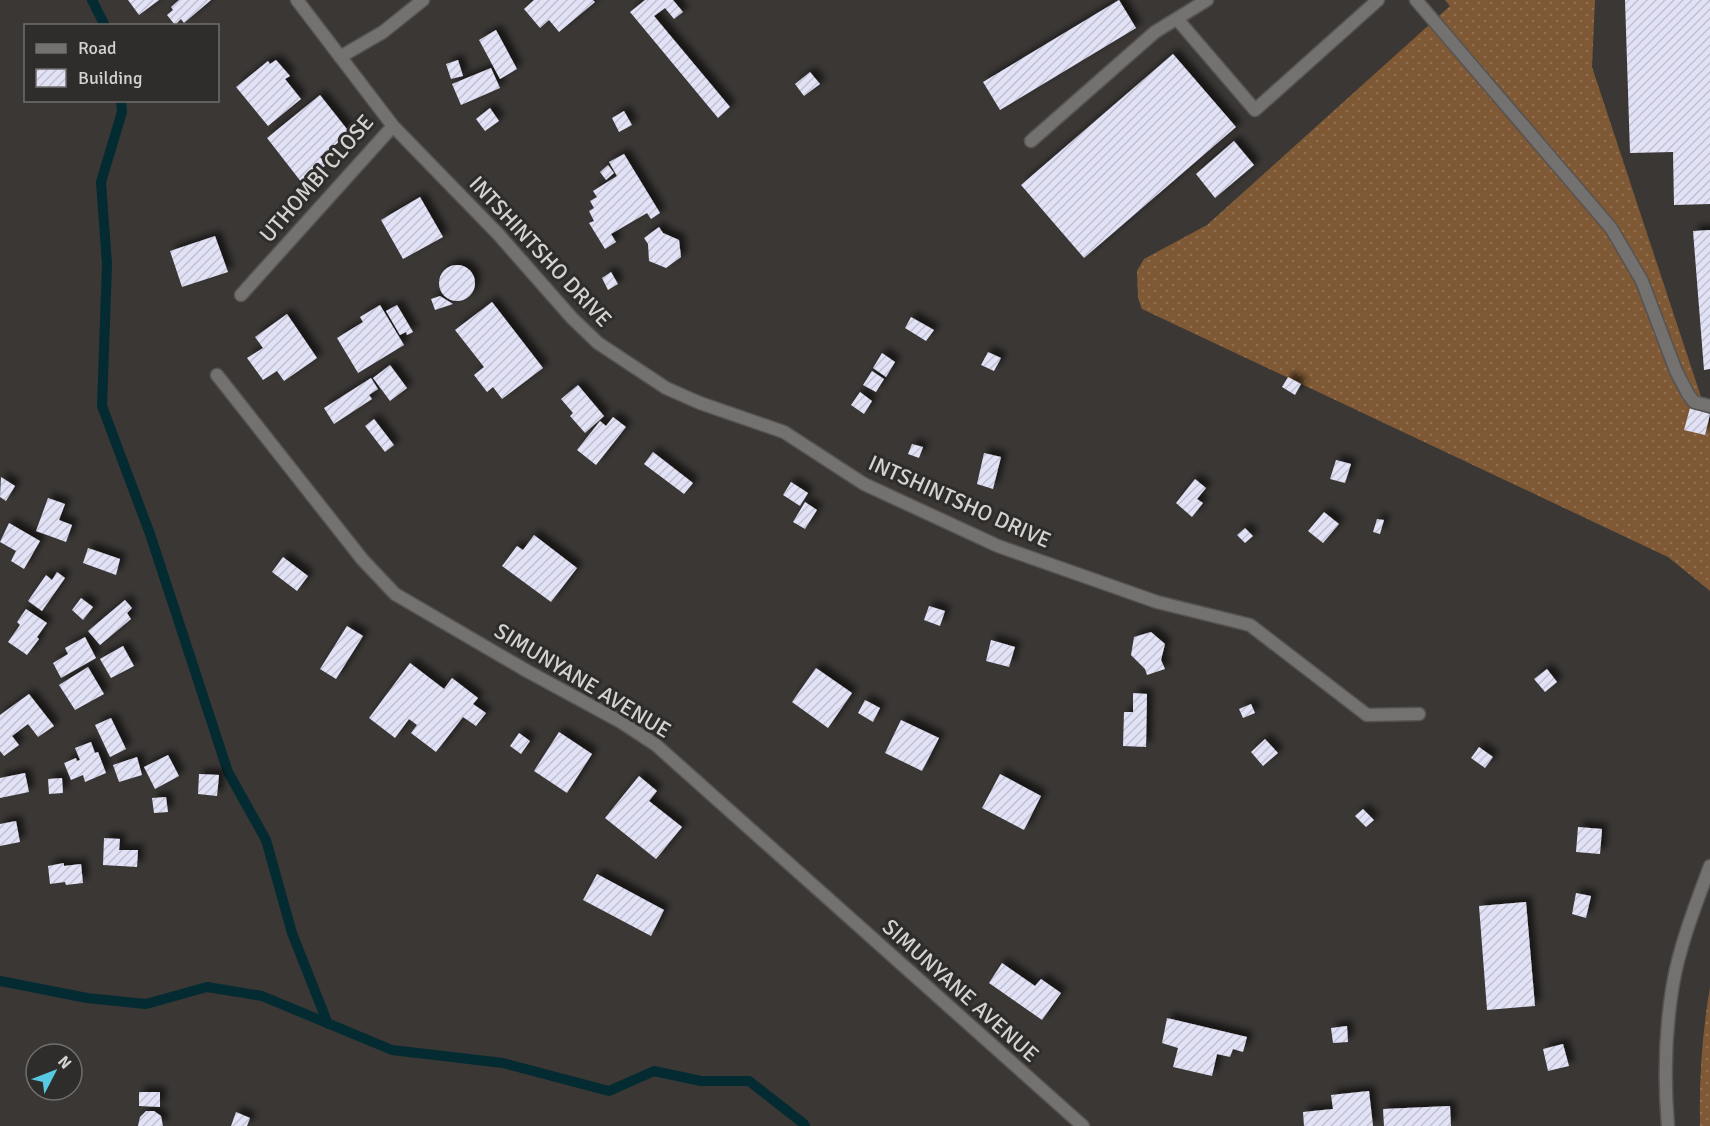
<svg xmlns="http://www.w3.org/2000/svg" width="1710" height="1126" font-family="Signika,sans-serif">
<defs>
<pattern id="grass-dots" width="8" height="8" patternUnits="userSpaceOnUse" patternTransform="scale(1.5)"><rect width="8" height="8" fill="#7f5935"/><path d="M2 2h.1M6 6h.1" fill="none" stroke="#907051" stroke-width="1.8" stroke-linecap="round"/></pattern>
<pattern id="building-hatch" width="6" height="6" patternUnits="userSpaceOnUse" patternTransform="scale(1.5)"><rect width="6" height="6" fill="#e2e2f7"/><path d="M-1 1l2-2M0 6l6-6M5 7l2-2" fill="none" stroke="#c2c1d2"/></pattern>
<filter id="shadow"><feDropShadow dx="5.5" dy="-5.5" stdDeviation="3" flood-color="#0009"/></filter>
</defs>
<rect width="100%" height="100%" fill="#3a3735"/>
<path fill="url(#grass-dots)" d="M1445,0H1595L1592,67L1710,424V591L1668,557L1142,309L1138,298L1137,271L1144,259L1207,225L1450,6Z
M1710,987V1126H1700C1699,1079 1702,1034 1710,987Z"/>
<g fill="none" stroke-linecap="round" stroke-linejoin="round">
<path stroke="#042b31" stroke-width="10" d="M92,0L105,26
M121,100L122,112L101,182L107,264L102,406L150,534L228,772L266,840L292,933L328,1024
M0,981L87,998L146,1004L207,987L262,996L392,1050L503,1063L609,1091L654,1071L701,1081H749L804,1124L805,1126"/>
</g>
<path fill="url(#building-hatch)" filter="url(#shadow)" d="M128,0H159L139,15Z
M179,0H211L184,23L181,19L175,25L167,15L173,10L171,7Z
M534,0H593L595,2L559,32L549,20L540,28L524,9Z
M645,0H673L683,12L674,19L665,8L654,16L730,107L718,118L630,12Z
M1119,0L1136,28L1000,110L983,82Z
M1625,0H1710V204L1674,205L1673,152L1630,153Z
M496,30L517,69L500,79L479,40Z
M1173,54L1236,127L1084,258L1021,185Z
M276,60L290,76L285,79L301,99L268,126L236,87L268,61L270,64Z
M458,60L463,76L451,79L446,64Z
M491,68L500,88L461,105L452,84Z
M810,72L820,84L804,96L795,84Z
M320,95L350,133L320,157L326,165L302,183L267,138Z
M490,108L499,121L485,131L476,119Z
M624,111L632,125L619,132L612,118Z
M1234,141L1254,165L1215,198L1196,174Z
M624,154L660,213L651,219L647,213L611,234L616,242L605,249L589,223L594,221L589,211L594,208L590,201L597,197L593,191L617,176L609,162Z
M608,165L614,173L606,180L600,172Z
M420,197L443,237L403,259L381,220Z
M659,227L663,233L679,240L681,257L666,268L649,261L648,244L644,238Z
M1710,230V369L1704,370L1693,231Z
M215,236L228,272L182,287L170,251Z
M439 283a18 18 0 1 1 36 0a18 18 0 1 1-36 0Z
M611,272L618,284L608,290L602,278Z
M440,296L453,304L435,310L431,299Z
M492,302L543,368L502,399L493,387L487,392L474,375L484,367L455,330Z
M380,305L404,345L358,373L337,338L363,322L360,317Z
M397,305L413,332L407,335L406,332L400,335L386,311Z
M287,314L317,358L284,381L277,371L263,380L247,358L263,348L255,337Z
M911,317L934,330L926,341L905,328Z
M988,352L1001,358L994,371L981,365Z
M882,353L895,362L886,377L873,368Z
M390,365L407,388L390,401L373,378Z
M872,371L884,379L876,392L863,385Z
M1288,377L1301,384L1295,395L1282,387Z
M371,378L378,389L369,395L372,399L334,424L324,408Z
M578,385L604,416L585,433L570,416L573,413L561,399Z
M860,392L872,401L864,414L851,405Z
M1690,408L1710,414L1705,435L1684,430Z
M613,417L626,427L596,465L577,450L600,421L606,426Z
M374,419L394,445L385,452L365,426Z
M912,444L923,447L919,458L908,454Z
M653,452L693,483L684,494L644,464Z
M984,453L1001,457L993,489L977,484Z
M1336,460L1351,464L1345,483L1330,479Z
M1,477L15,486L6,501L0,497Z
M1195,479L1206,488L1197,499L1203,503L1192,517L1176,503Z
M791,482L808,493L800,506L783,495Z
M48,498L65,504L59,520L72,525L66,542L36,531Z
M805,502L817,510L805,529L793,522Z
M1324,512L1339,524L1323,543L1308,531Z
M1377,519L1384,520L1380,534L1373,532Z
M9,523L40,541L24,569L11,561L16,551L0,542Z
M1245,528L1253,536L1245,543L1237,535Z
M534,535L577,568L551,602L502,566L517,546L523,550Z
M88,548L120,559L116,575L83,563Z
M283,557L308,576L297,591L272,572Z
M57,572L65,578L42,611L28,601L46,575L52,580Z
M81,598L93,607L83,620L72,610Z
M125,600L132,608L127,613L131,619L100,645L88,631Z
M929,606L945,611L940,626L924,620Z
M26,609L47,623L37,637L39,639L27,655L8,642L20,625L17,622Z
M347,626L363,636L336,679L320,669Z
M1151,632L1165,644L1161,660L1165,669L1147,675L1145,669L1131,655L1134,637Z
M85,637L96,658L61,678L53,663L68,654L65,648Z
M991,640L1015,647L1009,667L986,661Z
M123,646L134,666L111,678L100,659Z
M410,663L444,689L452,678L478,698L473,704L486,713L476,726L463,717L436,752L411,733L417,725L409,719L395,738L369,718Z
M88,667L104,694L75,710L59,685Z
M816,668L852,693L828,728L792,702Z
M1547,669L1557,682L1545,692L1534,679Z
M1133,693L1147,694L1146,747L1123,746L1124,712H1133Z
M29,694L54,726L38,737L28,724L12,736L19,745L4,756L0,751V715Z
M865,700L880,708L873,722L858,713Z
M1251,704L1255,713L1243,718L1239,709Z
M111,718L126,749L110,757L95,725Z
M901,720L939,738L922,771L885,753Z
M559,732L592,754L567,793L534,771Z
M519,733L530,741L521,754L510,746Z
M1265,739L1278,753L1263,766L1251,752Z
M91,742L95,753L98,752L106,773L85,782L83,775L71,780L64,763L76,758L77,761L80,760L75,748Z
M1479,747L1493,757L1485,768L1471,758Z
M168,755L179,776L155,789L144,767Z
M137,757L142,775L119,782L113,765Z
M25,773L29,792L0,798V778Z
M199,774L219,775L217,796L198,794Z
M1000,774L1041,796L1024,830L982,808Z
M639,776L657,791L649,801L682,827L656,859L605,818Z
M62,778L63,793L49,794L48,779Z
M166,797L168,812L154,813L152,798Z
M1363,809L1374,820L1366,827L1355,816Z
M16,821L20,842L0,846V824Z
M1578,827L1602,829L1600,854L1576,852Z
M104,838L120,839L119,850H138L137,867L103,865Z
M64,863V866L81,864L83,883L66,885L65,882L50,884L48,866Z
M597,874L664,910L651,936L583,900Z
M1576,893L1591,896L1586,918L1572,914Z
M1526,902L1535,1006L1487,1010L1479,906Z
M1002,963L1035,986L1041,979L1061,993L1042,1020L989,983Z
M1167,1018L1247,1037L1243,1052L1233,1049L1230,1057L1217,1054L1212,1076L1173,1067L1178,1048L1162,1043Z
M1347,1026L1348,1042L1333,1043L1331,1028Z
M1563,1044L1569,1066L1548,1071L1543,1049Z
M1369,1091L1373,1126H1304L1303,1112L1333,1109L1331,1095Z
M139,1092H160V1107L139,1106Z
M1450,1106L1451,1126H1384L1383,1109Z
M146,1111H154L161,1116L163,1126H138L140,1117Z
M236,1112L250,1118L247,1126H231Z"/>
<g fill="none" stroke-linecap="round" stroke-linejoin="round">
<defs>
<path id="service" d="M1416,0L1611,228L1642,281L1676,371L1688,394L1694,402L1710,406
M1177,19L1255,110L1378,0
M1031,141L1155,32L1207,0"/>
<path id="minor" d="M297,0L393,126L498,234L572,318L598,343L666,388L700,403L784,432L864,484L998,546L1157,602L1250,625L1367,715L1419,714
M340,57L383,32L423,0
M241,295L393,126
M217,375L362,559L395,594L527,671L621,722L656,745L1083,1126
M1668,1126C1664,1079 1665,1031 1673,984C1680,944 1696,904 1710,866"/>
</defs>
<use href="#service" stroke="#565351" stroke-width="15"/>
<use href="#minor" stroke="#565351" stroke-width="15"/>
<use href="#service" stroke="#737271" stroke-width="12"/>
<use href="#minor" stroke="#737271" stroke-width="12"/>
</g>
<g text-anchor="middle" stroke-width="6" stroke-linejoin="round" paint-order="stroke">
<g font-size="22" fill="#d4d3d2" stroke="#2f2d2b">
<text transform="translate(316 178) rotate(-49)" y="8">UTHOMBI CLOSE</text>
<text transform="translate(541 251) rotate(47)" y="8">INTSHINTSHO DRIVE</text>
<text transform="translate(960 501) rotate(24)" y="8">INTSHINTSHO DRIVE</text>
<text transform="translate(583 680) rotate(31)" y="8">SIMUNYANE AVENUE</text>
<text transform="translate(961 990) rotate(42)" y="8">SIMUNYANE AVENUE</text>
</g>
</g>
<rect x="24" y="24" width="195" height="78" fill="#2f2d2b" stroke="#716f6e" stroke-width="1.5"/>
<rect x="36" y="44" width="30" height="9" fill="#737271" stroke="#716f6e" stroke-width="1.5"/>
<text x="78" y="54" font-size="18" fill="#d4d3d2">Road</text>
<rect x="36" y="69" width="30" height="18" fill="url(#building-hatch)" stroke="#716f6e" stroke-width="1.5"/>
<text x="78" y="84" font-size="18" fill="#d4d3d2">Building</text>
<g transform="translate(54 1072) rotate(48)"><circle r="28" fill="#2f2d2b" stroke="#716f6e" stroke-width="1.5"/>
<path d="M0-4.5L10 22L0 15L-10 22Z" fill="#57c9e2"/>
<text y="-9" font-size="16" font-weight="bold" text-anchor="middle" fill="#d4d3d2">N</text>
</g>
</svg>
